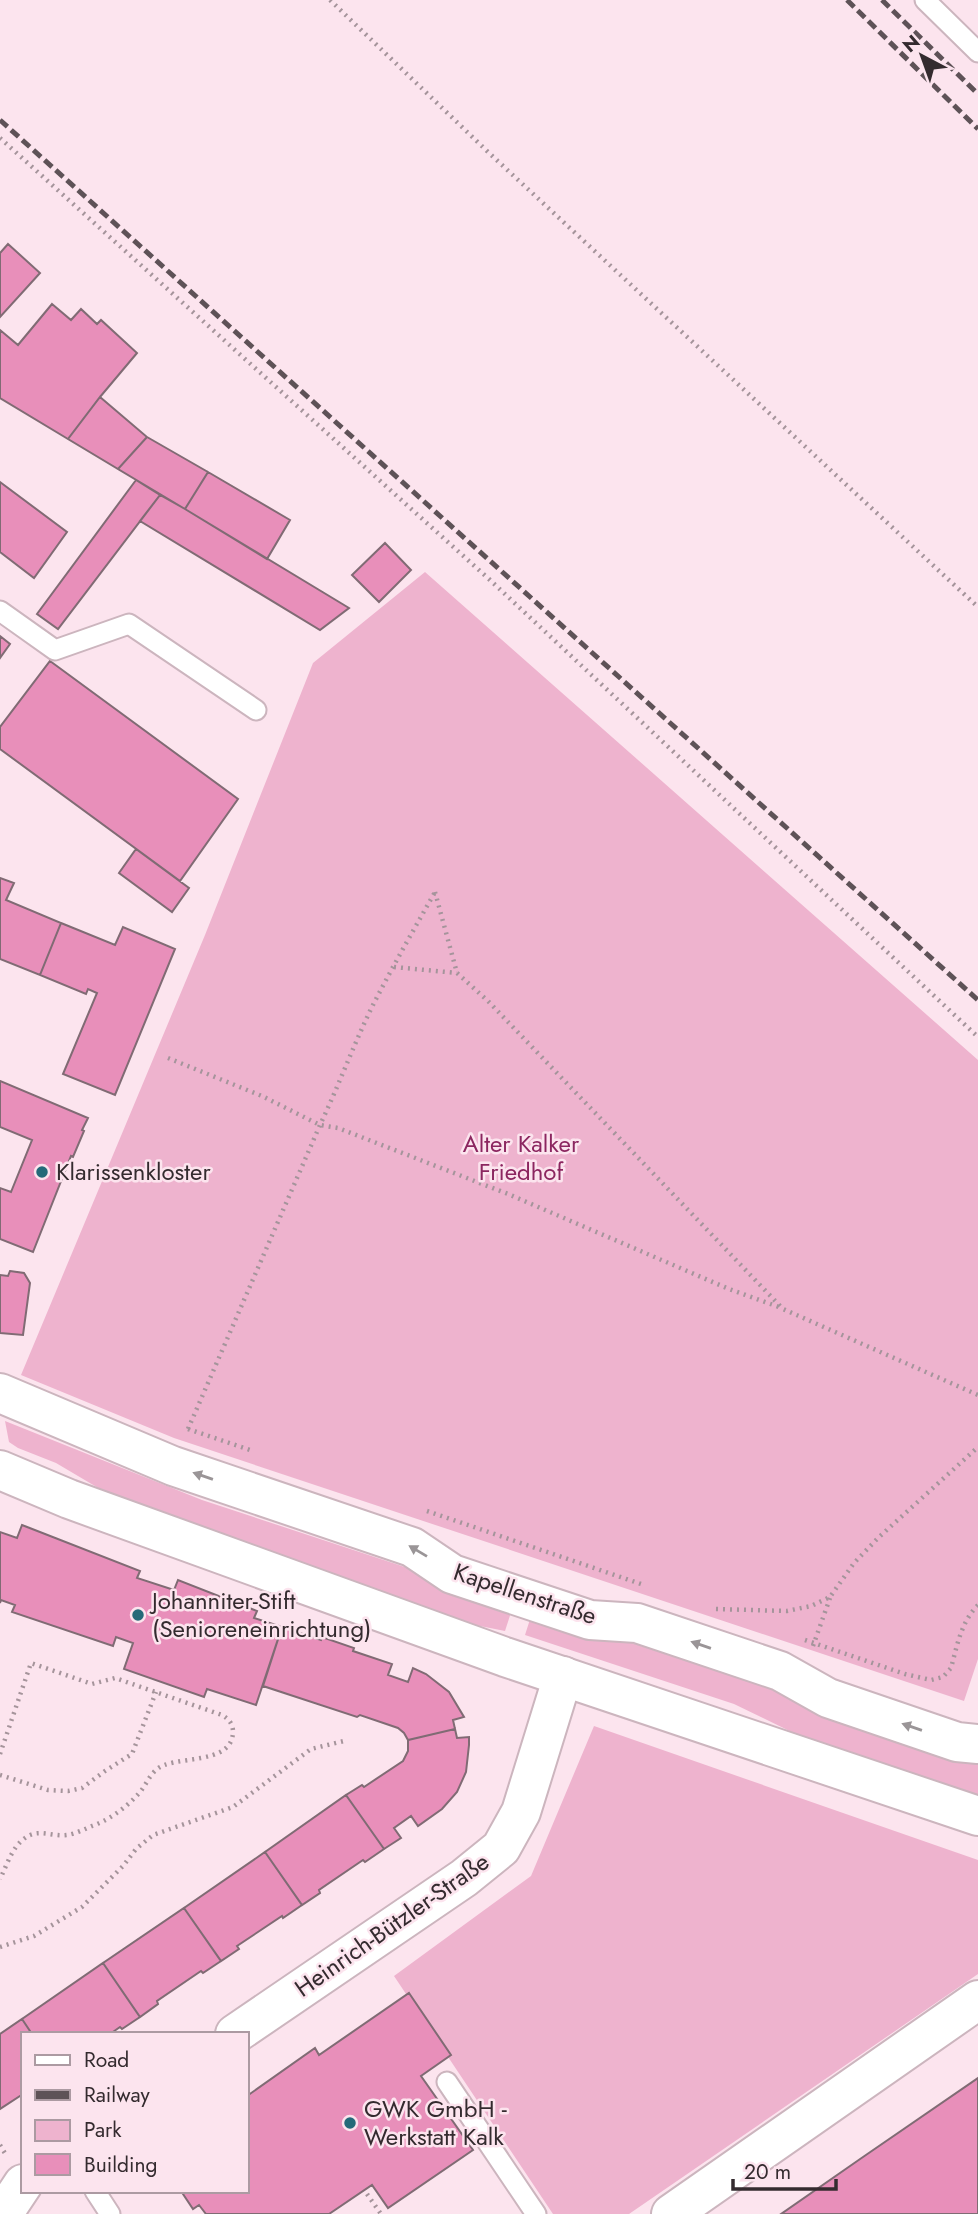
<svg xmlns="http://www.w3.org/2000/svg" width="978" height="2214" font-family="Jost,sans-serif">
<rect width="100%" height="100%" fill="#fce4ee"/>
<path fill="#eeb3ce" d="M425,572L978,1060V1659L964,1701L174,1438L21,1375L205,935L313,663Z
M5,1421L202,1500L514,1603L505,1631L445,1619L219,1541L100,1489L56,1463L18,1448L9,1442Z
M533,1610L978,1758V1797L808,1740L734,1704L525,1635Z
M594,1726L978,1860V1974L629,2214H553L394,1976L531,1876Z"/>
<path fill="#e88fba" stroke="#806b74" stroke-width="2" d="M8,244L40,273L0,317V253Z
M52,304L71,320L81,309L97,324L101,320L137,353L100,397L68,439L0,398V330L18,345Z
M100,397L147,437L118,469L68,439Z
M147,437L208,472L185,509L118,469Z
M208,472L290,520L267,559L185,509Z
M136,480L160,495L58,629L37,614Z
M0,482L67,532L34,578L0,552Z
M160,495L185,509L349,608L320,630L140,521Z
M385,543L411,570L379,602L352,575Z
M0,636L10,644L0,658Z
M50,661L238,799L180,881L0,749V727Z
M136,849L189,888L172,912L119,873Z
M0,878L14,883L6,900L61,923L40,975L0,959Z
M61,923L115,945L123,927L175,949L115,1095L63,1074L97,993L88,989L86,994L40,975Z
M0,1081L88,1118L82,1130L84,1131L73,1157L71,1156L33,1252L0,1239V1188L11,1192L32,1140L0,1127Z
M10,1271L24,1273L30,1283L23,1335L0,1333V1275L8,1276Z
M22,1525L140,1571L137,1578L174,1590L178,1580L257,1611L254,1618L282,1627L256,1705L207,1689L204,1697L124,1669L133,1643L116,1637L113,1646L12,1612L15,1605L1,1600L0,1603V1532L17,1538Z
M282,1627L321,1640L322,1637L354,1648L353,1651L392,1664L388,1675L408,1682L413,1668L426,1674L449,1692L464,1717L453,1720L455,1729L408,1740L404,1733L398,1728L360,1715L357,1717L263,1686Z
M455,1729L457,1738L469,1737V1745L466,1772L457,1792L442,1809L418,1826L411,1816L394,1828L401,1838L384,1849L346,1795L362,1785L364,1787L403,1761L408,1751V1740Z
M346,1795L384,1849L365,1862L363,1860L319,1890L320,1893L302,1905L265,1852Z
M265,1852L302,1905L283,1918L282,1916L237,1946L239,1949L221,1961L184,1908Z
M184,1908L221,1961L203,1973L201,1971L157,2001L158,2004L140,2017L103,1963Z
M103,1963L140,2017L122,2029L120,2027L110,2034H32L22,2019Z
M409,1993L451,2055L421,2076L473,2150L388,2208L372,2185L329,2214H206L199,2205L193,2209L181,2191H247V2096L315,2048L319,2055Z
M22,2019L32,2034H23V2094L0,2109V2034Z
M978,2078V2214H781L863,2157Z"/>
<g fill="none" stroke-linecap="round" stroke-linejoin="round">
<defs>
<path id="lane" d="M925,0L978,52
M0,611L55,650L129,624L256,710
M447,2082L536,2214
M95,2191L110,2214"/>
<path id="street" d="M0,1393L173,1466L412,1547L452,1574L590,1620L637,1623L780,1671L828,1698L957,1742L978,1744
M235,2034L464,1878L501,1848L521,1812L563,1676
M3,2214L23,2184
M671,2214L978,2000"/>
<path id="secondary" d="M0,1470L69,1499L505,1657L978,1816"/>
</defs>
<use href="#lane" stroke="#ccb5be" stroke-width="23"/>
<use href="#street" stroke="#ccb5be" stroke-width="42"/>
<use href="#secondary" stroke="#ccb5be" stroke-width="42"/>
<path stroke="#a5949b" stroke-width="4.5" stroke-dasharray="2 5" stroke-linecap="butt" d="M330,0L488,152L978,607
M0,138L490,580L978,1037
M435,892L457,973L488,1001L783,1309L978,1395
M394,967L457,973
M168,1058L262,1096L320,1125L338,1128L508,1194L729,1289L779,1307
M188,1429L250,1450
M188,1429L320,1125C338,1087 352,1049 370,1011C390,971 413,931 435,892
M427,1511L641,1584
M716,1609L787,1611L811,1606L830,1597L854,1563L878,1538L978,1447
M805,1640L905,1674L931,1680L943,1677L951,1668C957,1646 961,1622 978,1605
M813,1646L830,1598
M0,1754L31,1663L92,1684L115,1678L222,1715C229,1719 233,1724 233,1732C232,1767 172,1754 156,1770C149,1776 146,1785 140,1792C127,1807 111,1819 92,1826C85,1829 75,1834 67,1835C52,1837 38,1828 25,1838C12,1847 7,1865 0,1879
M0,1775L48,1790L68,1791L82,1788L105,1771L132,1754L156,1692
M0,1947L34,1936L82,1907L123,1866L136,1849L153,1835L233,1807L311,1749L344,1741
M0,2145L6,2155
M367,2194L381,2214"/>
<use href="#lane" stroke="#fff" stroke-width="19"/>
<use href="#street" stroke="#fff" stroke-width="38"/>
<use href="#secondary" stroke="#fff" stroke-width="38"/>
<path stroke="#5e5257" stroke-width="5" stroke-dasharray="10 5" stroke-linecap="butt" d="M847,0L978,129
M882,0L978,94
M0,120L978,1000"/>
</g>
<defs><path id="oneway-solid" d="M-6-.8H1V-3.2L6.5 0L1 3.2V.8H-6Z" transform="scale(1.75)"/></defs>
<g fill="#9a9597">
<use href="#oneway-solid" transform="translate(203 1476) rotate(-161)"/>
<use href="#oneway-solid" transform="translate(418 1551) rotate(-149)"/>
<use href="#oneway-solid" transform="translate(701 1645) rotate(-161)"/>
<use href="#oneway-solid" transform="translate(912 1727) rotate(-161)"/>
</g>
<g fill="#246a79" stroke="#fce4ee" stroke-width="2.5">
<circle cx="42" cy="1172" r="7"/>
<circle cx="138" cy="1615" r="7"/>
<circle cx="350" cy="2123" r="7"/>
</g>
<g text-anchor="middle" stroke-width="5" stroke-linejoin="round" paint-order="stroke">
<g font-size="24" fill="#8c2660" stroke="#fce4ee">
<text x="521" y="1152">Alter Kalker<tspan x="521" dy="28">Friedhof</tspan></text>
</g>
<g font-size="24" fill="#342b2f" stroke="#fce4ee" text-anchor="start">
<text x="56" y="1180">Klarissenkloster</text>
<text x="152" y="1609">Johanniter-Stift<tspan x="152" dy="28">(Senioreneinrichtung)</tspan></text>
<text x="364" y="2117">GWK GmbH -<tspan x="364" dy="28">Werkstatt Kalk</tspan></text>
</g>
<g font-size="24" fill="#342b2f" stroke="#fce4ee">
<text transform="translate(525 1594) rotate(18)" y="8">Kapellenstraße</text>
<text transform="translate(392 1925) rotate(-35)" y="8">Heinrich-Bützler-Straße</text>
</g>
</g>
<rect x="21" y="2032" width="228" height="161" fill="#fce4ee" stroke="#ac9aa2" stroke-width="2"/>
<rect x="35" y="2055" width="35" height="10" fill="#ffffff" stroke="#ac9aa2" stroke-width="2"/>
<text x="84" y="2067" font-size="21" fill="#342b2f">Road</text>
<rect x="35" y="2090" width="35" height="10" fill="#5e5257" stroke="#ac9aa2" stroke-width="2"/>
<text x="84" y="2102" font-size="21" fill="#342b2f">Railway</text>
<rect x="35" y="2120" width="35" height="21" fill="#eeb3ce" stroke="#ac9aa2" stroke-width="2"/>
<text x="84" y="2137" font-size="21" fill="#342b2f">Park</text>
<rect x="35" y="2154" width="35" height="21" fill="#e88fba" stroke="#ac9aa2" stroke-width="2"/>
<text x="84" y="2172" font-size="21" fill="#342b2f">Building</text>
<g transform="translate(922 56) rotate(319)" stroke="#fce4ee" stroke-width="5" paint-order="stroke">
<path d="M0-5L12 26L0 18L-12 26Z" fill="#342b2f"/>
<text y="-10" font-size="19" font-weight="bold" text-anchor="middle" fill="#342b2f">N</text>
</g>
<path d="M733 2179v10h103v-10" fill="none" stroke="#342b2f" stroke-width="3.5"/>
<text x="744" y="2179" font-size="21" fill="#342b2f" stroke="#fce4ee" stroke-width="5" paint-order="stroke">20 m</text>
</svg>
